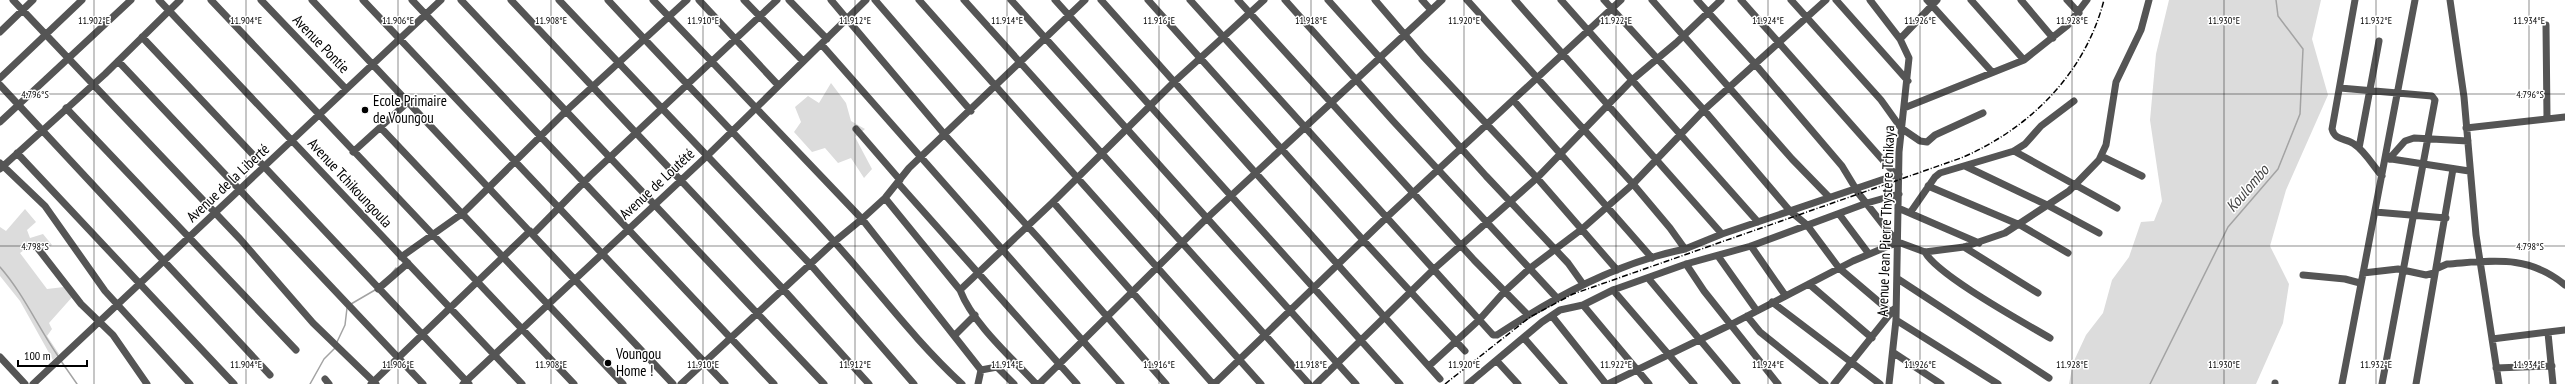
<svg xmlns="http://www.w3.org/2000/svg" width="2565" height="384" font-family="'PT Sans Narrow',sans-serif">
<rect width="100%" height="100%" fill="#fff"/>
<path fill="#dcdcdc" d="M2169,0H2321L2312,39L2328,95L2286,190L2270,246L2289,284L2283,323L2256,384H2069L2073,363L2086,335L2103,313L2112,280L2129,257L2141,222L2154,221L2162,201L2150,120L2156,54Z
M831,83L846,103L851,121L865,129L855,137L872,169L864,178L851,158L838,163L825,148L812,152L794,132L801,122L795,107L808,96L819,103Z
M25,209L36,222L27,230L30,238L43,234L52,245L45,250L35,242L20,253L47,289L64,287L74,295L49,323L52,329L47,336L59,354L53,360L20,301L0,276V227L6,231Z"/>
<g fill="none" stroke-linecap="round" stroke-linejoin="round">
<path stroke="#a3a3a3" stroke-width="1.5" d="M0,267C23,293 38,327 58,356
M392,273L396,268
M351,304L375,290
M337,342L345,325L347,308
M61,361L77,384
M310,384L324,359L335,348
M2150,384L2228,227L2278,169L2300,114L2303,49L2278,16L2276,0"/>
<path stroke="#555" stroke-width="7" d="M13,0L240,239L313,323L376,384
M159,0L522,384
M211,0L574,384
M261,0L346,89
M312,0L673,384
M363,0L725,384
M412,0L774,384
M461,0L824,384
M511,0L783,289L869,384
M559,0L810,264L914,384
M608,0C681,79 757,156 829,236C874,285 913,339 962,384
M653,0L862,219L981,370L978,384
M699,0L778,85
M744,0L803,61
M789,0L827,39
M831,0L945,135L1041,241L1166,384
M875,0L971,111
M919,0L1261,384
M964,0L1309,384
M1011,0L1356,384
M1055,0L1400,384
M1101,0L1440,379
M1148,0L1364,241L1465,351
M1190,0L1493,335H1497C1555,297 1616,263 1685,249
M1238,0L1474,260L1527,314
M1285,0L1393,121L1556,297
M1328,0L1486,176L1568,263L1583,284
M1375,0L1423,56L1537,178L1617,270
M1422,0L1431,10
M1467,0L1633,184L1670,228L1685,249L1722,234L1899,174
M1515,0L1722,234
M1561,0L1758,222
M1604,0L1704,110L1790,211L1807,225L1839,268L1892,313
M1652,0L1792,159L1829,197
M1697,0L1755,64L1842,166L1859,194L1888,231L1898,242L1925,252L1964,247L2005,233L2069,191L2099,160L2106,145L2116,82L2141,30L2149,0
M1741,0L1896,175
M1791,0L1881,100L1901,128L1920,141L1927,142L1935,135L1983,113
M1836,0L1908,81
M1870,0L1900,39L1909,58L1899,152L1896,320L1889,384
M1927,0L1992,72
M1971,0L2024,60
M2021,0L2053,38
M2067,0L2079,13
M2355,0L2332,129C2335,141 2346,138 2354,144C2365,151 2373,166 2382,176
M2450,0L2464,97L2476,235L2499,384
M2546,25L2547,118
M0,32L33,0
M142,37L469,384
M1900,39L1937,0
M821,44L1121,384
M118,61L423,384
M0,78L82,0
M0,85L270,375
M2340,88L2432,96L2435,100L2382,384
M1514,101L1652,258
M66,108L296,350
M1904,108L2024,60L2068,25L2087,0
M0,122L131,0
M381,128L623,384
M2466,128L2565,117
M856,129L900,180
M2359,148L2379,41
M2014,151L2117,208
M353,152L408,102
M17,153L234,384
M2101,156L2142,176
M2385,158L2469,171
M2389,159L2405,141L2414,138L2468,141
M0,163L45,206L105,291L190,384
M1965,166L2047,205L2099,233
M0,169L105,74L180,0
M898,183L1077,384
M1928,186L2020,225L2068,253
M885,198L960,290C973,324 1011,357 1036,384
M1053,202L1213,384
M1898,208L1979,243
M2375,212L2446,218
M1910,213L1935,177L1940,173L2014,151L2025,144L2041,126L2074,101
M1839,214L1869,254
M533,234L590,176L777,0
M36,246L81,304L113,335L147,384
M1751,246L1785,295
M1964,247L2038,293
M1925,252C1937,275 2023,322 2050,338
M1718,256L1757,311
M401,257L463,213L566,111L687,0
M1686,264L1704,291L1778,384
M2438,268L2447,264C2492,261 2528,254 2565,285
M2363,273L2398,269L2426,275L2434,273
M2303,275L2345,279L2360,283
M1648,278L1737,384
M1898,279L2049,378
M1809,284L1872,338
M378,289L408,263
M960,290L1053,202L1174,82L1264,0
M1613,290L1694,384
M1772,302L1880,384
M1583,305L1649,384
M1552,316L1606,384
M1747,316L1760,332L1825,384
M1896,320L1998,384
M2548,333L2553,384
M955,335L975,315
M1524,338L1564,384
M2492,339L2565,330
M1894,353L1941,384
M0,357L25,384
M1497,361L1518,384
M1429,366L1479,320L1504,292L1529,269L1582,229L1633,184L1704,110L1826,0
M2496,368L2552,366
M981,370L997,367L1014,384
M325,379L329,384
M33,384L441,0
M371,384L530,231
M463,384L708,155L866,0
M681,384L834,242L862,219L885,198L909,168L1085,0
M1039,384L1206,219L1442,0
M1214,384L1387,217L1621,0
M1316,384L1434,269L1537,178L1632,80L1676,43L1721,0
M1468,384L1542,322L1560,310L1583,305L1613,290L1686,264L1751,246L1867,203L1899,194
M1608,384L1730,325L1853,261L1898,242
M1834,384L1894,309
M2275,384V383
M2342,384L2415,0
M2416,384L2453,169"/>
<path stroke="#000" stroke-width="1.5" stroke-dasharray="6 2 1 2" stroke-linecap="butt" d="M1445,384L1530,317L1573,294L1961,158C2029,129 2085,74 2104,0"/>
</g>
<path fill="none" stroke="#000" stroke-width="1" stroke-opacity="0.45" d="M94,0V384M246,0V384M398,0V384M551,0V384M703,0V384M855,0V384M1007,0V384M1159,0V384M1311,0V384M1464,0V384M1616,0V384M1768,0V384M1920,0V384M2072,0V384M2224,0V384M2376,0V384M2529,0V384M0,94H2565M0,246H2565"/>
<g fill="#000" stroke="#fff" stroke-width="1.5">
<circle cx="365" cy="110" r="4"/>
<circle cx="608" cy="363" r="4"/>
</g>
<g text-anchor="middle" stroke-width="3" stroke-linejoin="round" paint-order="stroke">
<g font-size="15" fill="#000" stroke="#fff">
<text transform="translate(321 44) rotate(46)" y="5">Avenue Pontie</text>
<text transform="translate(228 183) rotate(-43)" y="5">Avenue de la Liberté</text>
<text transform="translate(350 183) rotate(47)" y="5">Avenue Tchikoungoula</text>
<text transform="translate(657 184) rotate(-43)" y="5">Avenue de Loutété</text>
<text transform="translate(1886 221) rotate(-88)" y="5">Avenue Jean Pierre Thystère Tchikaya</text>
</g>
<g font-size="15" fill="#000" stroke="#fff" text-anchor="start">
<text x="373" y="106">Ecole Primaire<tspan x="373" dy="17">de Voungou</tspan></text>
<text x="616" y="359">Voungou<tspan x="616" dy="17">Home !</tspan></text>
</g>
<g font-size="16" font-style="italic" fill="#444" stroke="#fff">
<text transform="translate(2247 188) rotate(-49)" y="6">Koulombo</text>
</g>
</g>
<g font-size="10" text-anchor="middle" fill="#000" stroke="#fff" stroke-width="3" stroke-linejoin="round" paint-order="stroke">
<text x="94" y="24">11.902°E</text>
<text x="246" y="24">11.904°E</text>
<text x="398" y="24">11.906°E</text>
<text x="551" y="24">11.908°E</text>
<text x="703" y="24">11.910°E</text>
<text x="855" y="24">11.912°E</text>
<text x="1007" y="24">11.914°E</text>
<text x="1159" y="24">11.916°E</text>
<text x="1311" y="24">11.918°E</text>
<text x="1464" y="24">11.920°E</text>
<text x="1616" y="24">11.922°E</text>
<text x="1768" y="24">11.924°E</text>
<text x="1920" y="24">11.926°E</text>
<text x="2072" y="24">11.928°E</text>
<text x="2224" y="24">11.930°E</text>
<text x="2376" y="24">11.932°E</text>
<text x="2529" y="24">11.934°E</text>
<text x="35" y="98">4.796°S</text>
<text x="2530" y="98">4.796°S</text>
<text x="35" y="250">4.798°S</text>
<text x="2530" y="250">4.798°S</text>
<text x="246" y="368">11.904°E</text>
<text x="398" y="368">11.906°E</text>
<text x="551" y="368">11.908°E</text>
<text x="703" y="368">11.910°E</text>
<text x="855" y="368">11.912°E</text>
<text x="1007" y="368">11.914°E</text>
<text x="1159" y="368">11.916°E</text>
<text x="1311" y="368">11.918°E</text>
<text x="1464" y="368">11.920°E</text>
<text x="1616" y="368">11.922°E</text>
<text x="1768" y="368">11.924°E</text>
<text x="1920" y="368">11.926°E</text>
<text x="2072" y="368">11.928°E</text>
<text x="2224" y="368">11.930°E</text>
<text x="2376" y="368">11.932°E</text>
<text x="2529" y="368">11.934°E</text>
</g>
<path d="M18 360v6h69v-6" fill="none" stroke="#000000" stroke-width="2"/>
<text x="24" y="360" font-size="12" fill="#000000" stroke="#ffffff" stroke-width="3" paint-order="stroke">100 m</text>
</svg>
